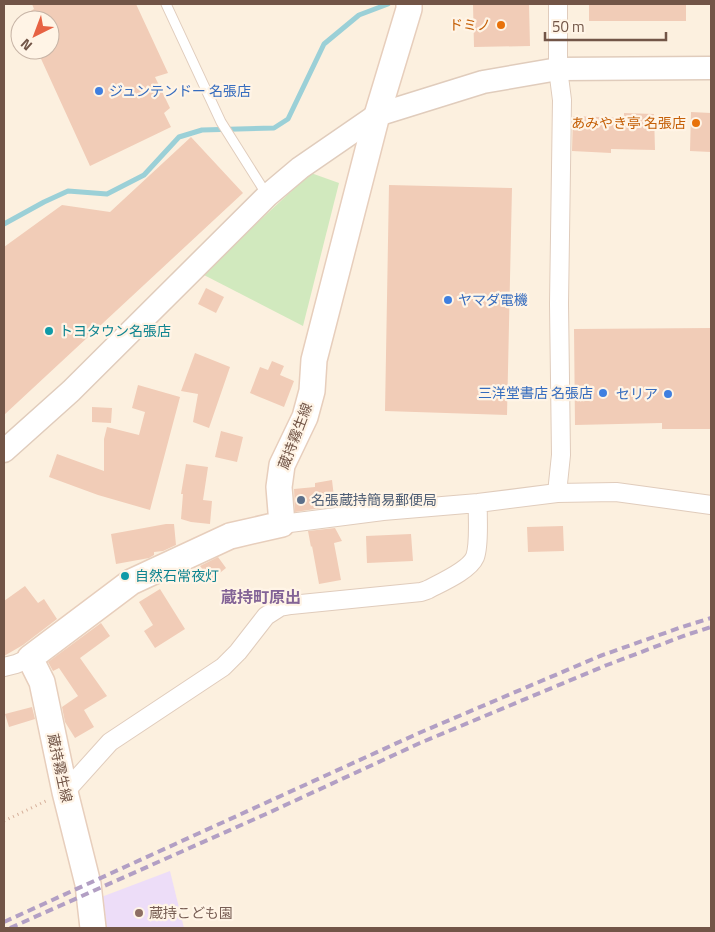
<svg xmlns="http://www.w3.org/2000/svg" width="715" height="932" font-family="'Titillium Web','Noto Sans JP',sans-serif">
	<rect width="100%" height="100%" fill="#fcf0df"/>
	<path fill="#edddf8" d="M170,871L184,928H100L96,899Z"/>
	<path fill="#d1e9be" d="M311,173L339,183L303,326L202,274Z"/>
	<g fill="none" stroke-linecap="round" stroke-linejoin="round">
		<path stroke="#9bd0d7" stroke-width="5" d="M4,224L44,202L68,191L107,194L144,175L179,137L202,130L274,128L288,119L324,44L359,15L388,4"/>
	</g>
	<path fill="#f1ccb7" d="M32,4H136L168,73L155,77L170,108L164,113L171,127L90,166L37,50H50V20H16L34,9Z
		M473,4H529L530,46L474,47Z
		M589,4H686V21H589Z
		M691,112L711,113V152L690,151Z
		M624,113L654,114L655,150L611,149V153L572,151L573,116L624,118Z
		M191,137L243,193L4,415V247L62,205L110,212Z
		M389,185L512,188L507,415L385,411Z
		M206,288L224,297L216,313L198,304Z
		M711,328V429H662V423L575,425L574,329Z
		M195,353L230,367L209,428L193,422L198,394L181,391Z
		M272,361L284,366L280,375L294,381L284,407L250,393L260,367L268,370Z
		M138,385L180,397L150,510L98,495L49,477L57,454L104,471V439L107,427L139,435L145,412L132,408Z
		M92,407L112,408L111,423L92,422Z
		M221,431L243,437L237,462L215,457Z
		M186,464L208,467L203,500L212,501L210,524L191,522L181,519L183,494H181Z
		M332,480L335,506L295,512L294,489L315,487V483Z
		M166,524H174L176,545L163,551L154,552V555L149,558L116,564L111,534Z
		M563,526L564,551L528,552L527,527Z
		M335,528L342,541L334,543L341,580L319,584L312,546L311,547L308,531Z
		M411,534L413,561L367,563L366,536Z
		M218,557L226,568L211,580L200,566Z
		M25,586L38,603L44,599L57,619L23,645L4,656V601Z
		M160,589L185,629L155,648L144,631L153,625L139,602Z
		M101,623L110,636L80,658L107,696L84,710L94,727L75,738L65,722L62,707L78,696L59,668L53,671L48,662Z
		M32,707L35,719L9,727L5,714Z"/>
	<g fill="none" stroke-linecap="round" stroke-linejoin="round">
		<g stroke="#e0ccbc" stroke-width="11">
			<path id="service" d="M166,4L221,122L267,195"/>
		</g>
		<g stroke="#e0ccbc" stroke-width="20">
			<path id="minor" d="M557,493L561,455L559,304L562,100L558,69V4
				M282,524L383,511L478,503L557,493L616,492L711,505
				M4,667L16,664L30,658
				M65,792L110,742L223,667L238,652L266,616L280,607L291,605L421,592L427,590C440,583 469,571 475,557C480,543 477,518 478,503"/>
		</g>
		<g stroke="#e0ccbc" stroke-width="25">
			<path id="tertiary" d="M4,451L71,391L268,195L300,168L377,115L483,82L558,69L711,68"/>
		</g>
		<g stroke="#e7cebc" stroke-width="28">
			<path id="secondary" d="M93,928L88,884L65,792L42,682L30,658L131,582L230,536L282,524L279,487L282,465L305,417L312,391L314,360L377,115L409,9V4"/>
		</g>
		<path stroke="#d6b09b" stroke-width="3" stroke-dasharray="1 4" stroke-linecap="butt" d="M4,821L48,800"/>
		<use href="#service" stroke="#fff" stroke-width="9"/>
		<use href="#minor" stroke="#fff" stroke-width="18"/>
		<use href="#tertiary" stroke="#fff" stroke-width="22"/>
		<use href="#secondary" stroke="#fff" stroke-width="25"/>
		<path stroke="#b29fc4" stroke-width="4" stroke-dasharray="8 5" stroke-linecap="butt" d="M4,922L419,733L600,656L682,627L711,618
			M10,928L266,814L420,743L607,665L686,635L711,627"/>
	</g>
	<g fill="#e8710a" stroke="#fff4e6" stroke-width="2">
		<circle cx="501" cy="25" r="5"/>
		<circle cx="696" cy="123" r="5"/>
	</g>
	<g fill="#3f7fe0" stroke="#fff4e6" stroke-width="2">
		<circle cx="99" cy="91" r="5"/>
		<circle cx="448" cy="300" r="5"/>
		<circle cx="603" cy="393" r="5"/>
		<circle cx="668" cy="394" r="5"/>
	</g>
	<g fill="#0f9aa8" stroke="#fff4e6" stroke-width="2">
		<circle cx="49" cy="331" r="5"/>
		<circle cx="125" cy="576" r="5"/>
	</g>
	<circle fill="#5c6f8a" stroke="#fff4e6" stroke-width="2" cx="301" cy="500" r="5"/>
	<circle fill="#8d6e63" stroke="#fff4e6" stroke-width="2" cx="139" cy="913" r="5"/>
	<g text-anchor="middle" stroke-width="4.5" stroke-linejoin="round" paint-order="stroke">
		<g font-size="14" fill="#c56008" stroke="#fff4e6" text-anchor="end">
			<text x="491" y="30">ドミノ</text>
			<text x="686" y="128">あみやき亭 名張店</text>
		</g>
		<g font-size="14" fill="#366cbe" stroke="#fff4e6" text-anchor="start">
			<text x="109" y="96">ジュンテンドー 名張店</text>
			<text x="458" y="305">ヤマダ電機</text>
			<text x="593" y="398" text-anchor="end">三洋堂書店 名張店</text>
			<text x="658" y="399" text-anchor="end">セリア</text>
		</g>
		<g font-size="14" fill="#0d838f" stroke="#fff4e6" text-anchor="start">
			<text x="59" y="336">トヨタウン名張店</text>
			<text x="135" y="581">自然石常夜灯</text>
		</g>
		<g font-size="14" fill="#725547" stroke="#fff4e6">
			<text transform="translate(295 436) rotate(-69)" y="5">蔵持霧生線</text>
			<text transform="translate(60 768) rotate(78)" y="5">蔵持霧生線</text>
		</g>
		<g font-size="14" fill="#4e5e75" stroke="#fff4e6" text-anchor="start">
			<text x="311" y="505">名張蔵持簡易郵便局</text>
		</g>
		<g font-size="14" fill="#785e54" stroke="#fff4e6" text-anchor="start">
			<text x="149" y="918">蔵持こども園</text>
		</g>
		<g font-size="16" font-weight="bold" fill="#836396" stroke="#fff4e6">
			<text x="261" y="603">蔵持町原出</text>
		</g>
	</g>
	<rect width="715" height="932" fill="none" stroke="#725547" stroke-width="10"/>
	<g transform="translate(35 35) rotate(222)"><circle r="24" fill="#fff4e6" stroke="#c7b4a6"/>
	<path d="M0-4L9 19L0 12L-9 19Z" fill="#e76243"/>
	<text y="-8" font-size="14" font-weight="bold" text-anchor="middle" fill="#725547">N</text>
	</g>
	<path d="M545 32v8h121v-8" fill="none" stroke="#725547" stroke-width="2.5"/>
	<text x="552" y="32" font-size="15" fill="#725547" stroke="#fff4e6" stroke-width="4" paint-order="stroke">50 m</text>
</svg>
